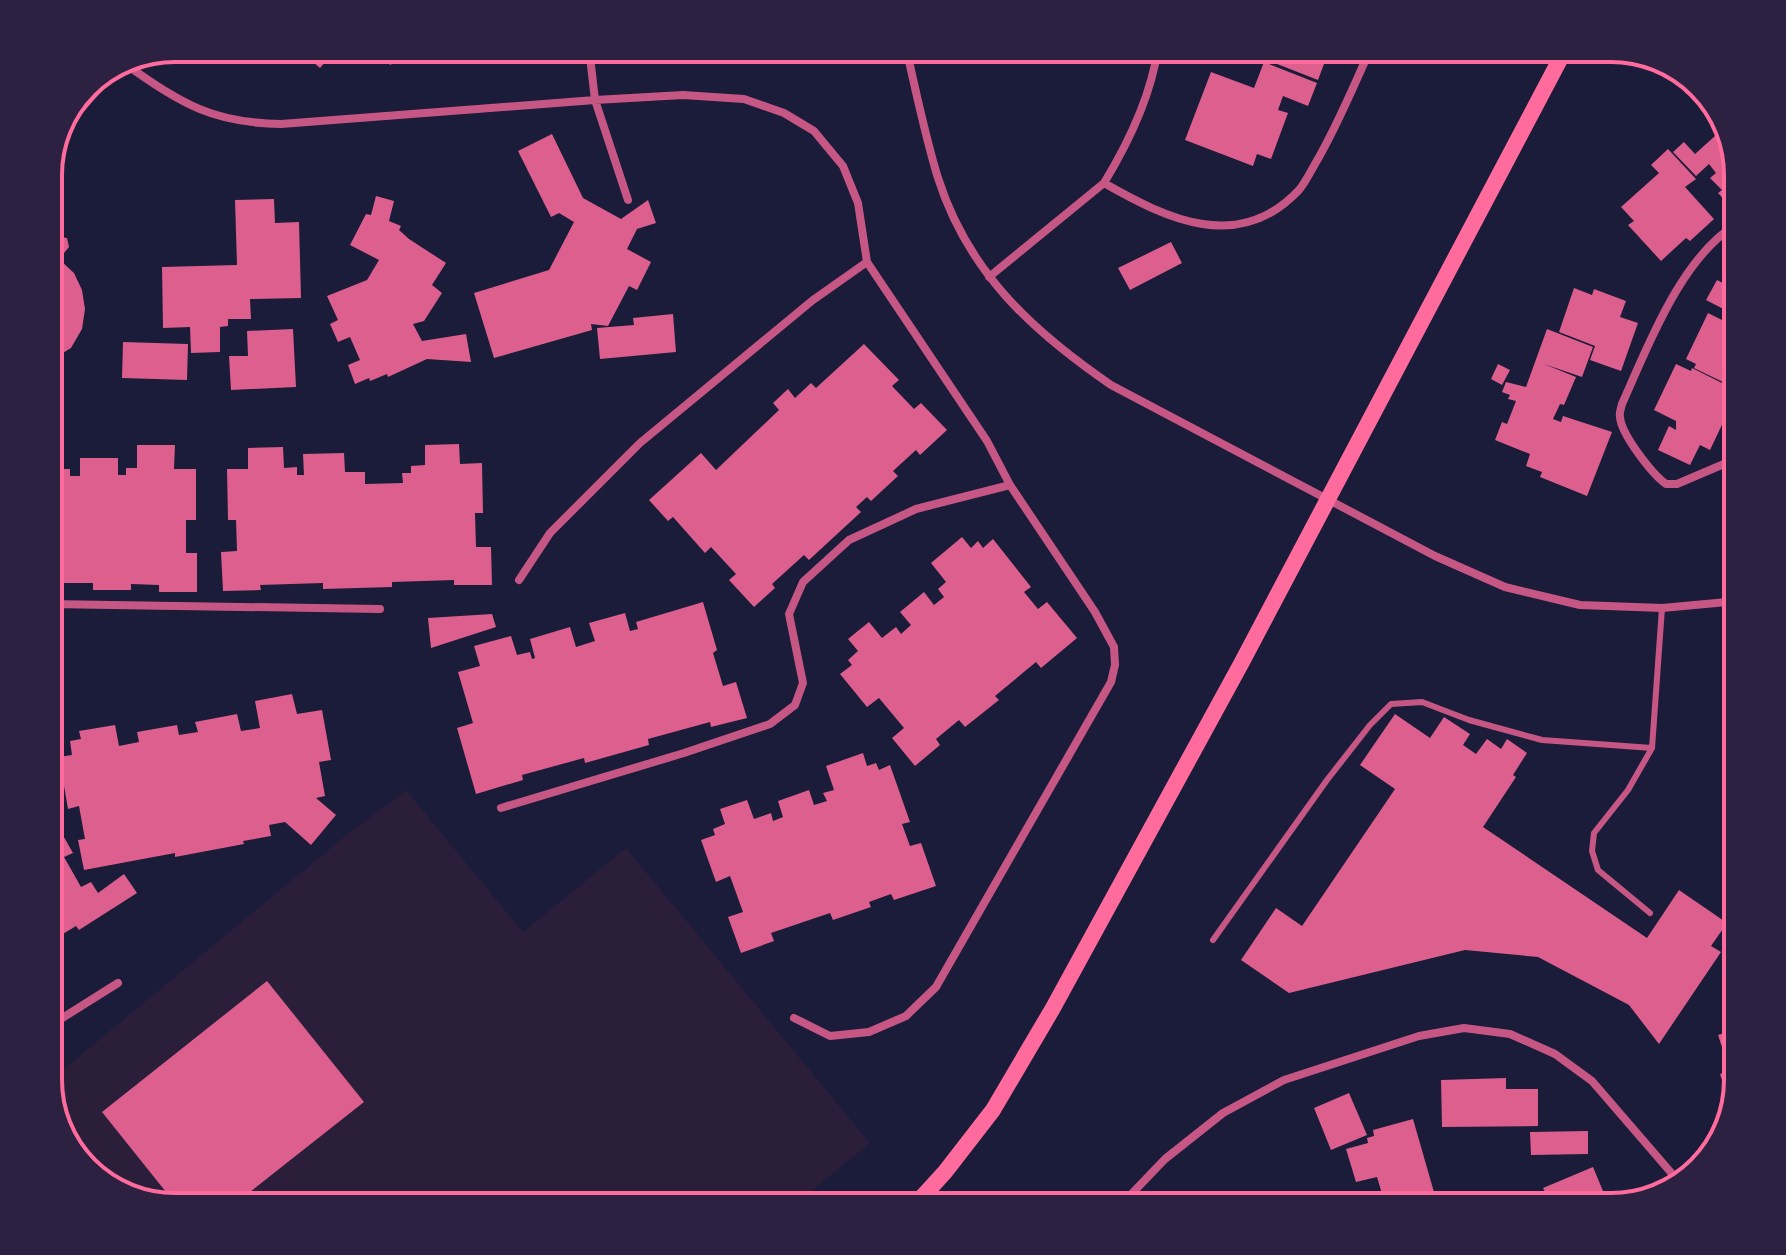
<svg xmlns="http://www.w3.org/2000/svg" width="1786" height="1255" font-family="Raleway,sans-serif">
	<rect width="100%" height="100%" fill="#1b1b3a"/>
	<path fill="#2a1e3b" d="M406,790L523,932L626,848L870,1143L792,1207H175L98,1181L65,1143L48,1082L349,833Z"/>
	<path fill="#dd5f8e" d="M297,48H337L320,68Z
		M380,48H421L390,65Z
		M1236,48H1330L1318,80Z
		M1264,62L1317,83L1308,106L1283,96L1278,110L1288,113L1271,159L1257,154L1253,166L1185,140L1211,72L1254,88Z
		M1726,126L1738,175V208L1735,211L1718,193L1722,190L1710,178L1716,173L1709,164L1696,176L1673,152L1684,142L1695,154Z
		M552,134L583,198L621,219L648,200L656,223L637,229L627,249L651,262L637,290L629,286L608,326L591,324L592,330L494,358L474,293L549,270L574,222L559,213L551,217L518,151Z
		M1668,149L1696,179L1685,187L1714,219L1690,241L1686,238L1661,261L1628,225L1634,221L1621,207L1659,173L1651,165Z
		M376,196L394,201L389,221L401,226L399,230L409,239L446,263L432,285L442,293L424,321L413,324L422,341L466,334L471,362L427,359L388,377L387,374L370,381L369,378L355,384L348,365L360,360L350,337L338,342L330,324L338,320L327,296L367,280L379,260L350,245L366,214L371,215Z
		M274,199L275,223L299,222L301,298L250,299L251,319H228V326L220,327V352L191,353L190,327L163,328L162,267L237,265L235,200Z
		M56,236L67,238L69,247L59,259L74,273L82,290L85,309L82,329L71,348L48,362V244Z
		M1171,242L1182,263L1130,290L1118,268Z
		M1738,268V314L1737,316L1706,300L1717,280L1723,283L1728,273Z
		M1574,288L1592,295L1594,289L1626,301L1620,317L1638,323L1621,371L1590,360L1595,346L1559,332Z
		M1708,313L1730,324L1738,321V369L1729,385L1694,368L1696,364L1686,359Z
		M673,314L676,352L600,359L597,328L634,325L633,318Z
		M293,329L296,387L231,390L229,356H248L247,331Z
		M1547,329L1593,347L1582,377L1544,364L1576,377L1564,405L1560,404L1553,419L1561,422L1563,416L1612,432L1587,496L1540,477L1542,472L1526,466L1530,454L1495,440L1502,422L1507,424L1516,401L1508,399L1510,395L1502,392L1506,382L1526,387Z
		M123,342L188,344L187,380L122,378Z
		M864,344L899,380L892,386L914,409L921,403L947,430L920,455L916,450L893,471L898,476L871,501L867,497L856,507L861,512L809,560L804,555L772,584L775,588L754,607L729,580L736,574L711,547L705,553L673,517L668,521L649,500L701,453L716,470L779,410L773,403L788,389L795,398L811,383L816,388Z
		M1498,364L1510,370L1502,385L1491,379Z
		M1676,364L1691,371L1692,368L1738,391L1710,450L1700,445L1690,465L1658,450L1669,426L1676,430V421L1654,410Z
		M459,444L460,464L482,463L483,513H475L476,547H491L492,585H454V580L392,582V587L323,589V583L260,585L261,590L223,591L221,552L237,551L236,520H228L227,469H248V448L283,447L284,468L297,467V475H304L303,454L344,453L345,472H365V484L403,483L402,473H411V466L425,465V445Z
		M137,445H175L174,469H196V520H186V553H197V592H159V585L131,584V590H93V583H48V447L58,446V469H70V476H80V458H118V475H126V468H137Z
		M962,537L971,548L978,541L983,548L993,539L1031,587L1024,592L1038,609L1047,602L1077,638L1041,668L1036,662L995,696L999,700L965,727L959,720L936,739L940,745L915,766L892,738L904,728L879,698L867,707L840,674L852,665L848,660L858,651L848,639L869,622L882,638L896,627L901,634L911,625L900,612L924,592L934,605L944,597L938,589L946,582L931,563Z
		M703,602L717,650L713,653L723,686L736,682L747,718L711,727L710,722L648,739L649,745L585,763L584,758L522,775L523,780L476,794L457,728L473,723L458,672L480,666L474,646L511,636L517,655L530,652L532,659L535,658L530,639L570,627L576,647L595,641L589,623L625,613L630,631L638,629L636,622Z
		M492,614L496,627L431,648L428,618Z
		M292,694L297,714L322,710L331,760L319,762L325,796L316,798L336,815L311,845L285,822L269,825L271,836L243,841L244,844L175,857V853L84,870L78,840L85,839L79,806L68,809L59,757L72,755L70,741L81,739L79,731L115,725L119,746L139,742L137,732L177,725L179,735L198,732L195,722L237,714L241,731L260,728L255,701Z
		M1395,714L1430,738L1444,717L1470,734L1463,745L1476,754L1487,739L1501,749L1507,739L1527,753L1513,775L1516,777L1483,827L1647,938L1679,890L1727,923L1711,946L1721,952L1659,1044L1629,1005L1538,957L1465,950L1289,993L1241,960L1276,908L1302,926L1395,789L1360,765Z
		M863,753L867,766L876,763L879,770L890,765L910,822L902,824L910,846L921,843L936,886L894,900L891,894L869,902L871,907L833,920L830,913L771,933L774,941L741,953L728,917L743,912L730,876L716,882L701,840L715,835L713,829L725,824L720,809L747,800L754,819L771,813L773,821L783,817L778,801L809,790L814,805L827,801L823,793L834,790L826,766Z
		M48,809L73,853L64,857L81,887L91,882L98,893L124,874L137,893L79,930L76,926L48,943Z
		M267,981L364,1102L231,1207H178L102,1112Z
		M1738,1029V1080L1730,1104L1720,1074L1730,1071L1718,1035Z
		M1506,1078V1089H1538V1126L1442,1127L1441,1080Z
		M1349,1093L1367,1135L1331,1150L1314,1108Z
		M1413,1119L1438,1206L1386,1207L1377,1177L1356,1182L1346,1149L1368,1143L1367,1138L1374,1136L1373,1130Z
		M1588,1131V1154L1531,1155L1530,1132Z
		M1593,1167L1608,1203L1599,1207H1511L1545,1192L1543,1188Z"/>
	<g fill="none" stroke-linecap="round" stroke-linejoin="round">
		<path stroke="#c65784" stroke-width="6" d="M1650,913L1598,870L1592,851L1594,833L1628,790L1652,748L1662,608
			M1213,940L1327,780L1370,725L1391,704L1422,702L1469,720L1542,740L1652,748"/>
		<path stroke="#c65784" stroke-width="8" d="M589,48L595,100L628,200
			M906,48C916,91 925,136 938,178C968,272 1032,331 1111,385L1435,556L1505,587L1580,605L1662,608L1738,601
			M128,66C182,104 213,123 281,124L595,100L683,95L744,99L784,113L814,131L843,166L858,203L867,262L987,441L1010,485L1095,612L1114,647L1115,665L1111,682L936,987L906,1016L869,1032L830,1036L794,1018
			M71,120L114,71
			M1104,183C1129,142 1151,96 1158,48
			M1738,223C1681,257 1648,346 1622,404C1621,408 1619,413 1620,417C1621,434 1652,474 1666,484H1677L1738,458
			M989,277L1104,183C1167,219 1239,254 1299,190C1305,183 1310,173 1315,164C1337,127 1353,87 1371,48
			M519,580L550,533L640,443L813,300L867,262
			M48,604L380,609
			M501,808L684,753L770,724L795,705L803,683L789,614L803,582L849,540L916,509L1010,485
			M48,1027L118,983
			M1119,1207L1165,1159L1223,1113L1284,1080L1419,1036L1464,1028L1510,1034L1555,1054L1592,1081L1680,1183"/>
		<path stroke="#ff6b9d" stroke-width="16" d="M913,1207L945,1172L993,1110L1053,1008L1242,662L1566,48"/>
	</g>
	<path d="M0 0H1786V1255H0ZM175 62H1611A113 113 0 0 1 1724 175V1080A113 113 0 0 1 1611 1193H175A113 113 0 0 1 62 1080V175A113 113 0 0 1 175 62Z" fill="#2d2142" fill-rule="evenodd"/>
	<path fill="none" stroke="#ff6b9d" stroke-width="4" d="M175 62H1611A113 113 0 0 1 1724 175V1080A113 113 0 0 1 1611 1193H175A113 113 0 0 1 62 1080V175A113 113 0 0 1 175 62Z"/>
</svg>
